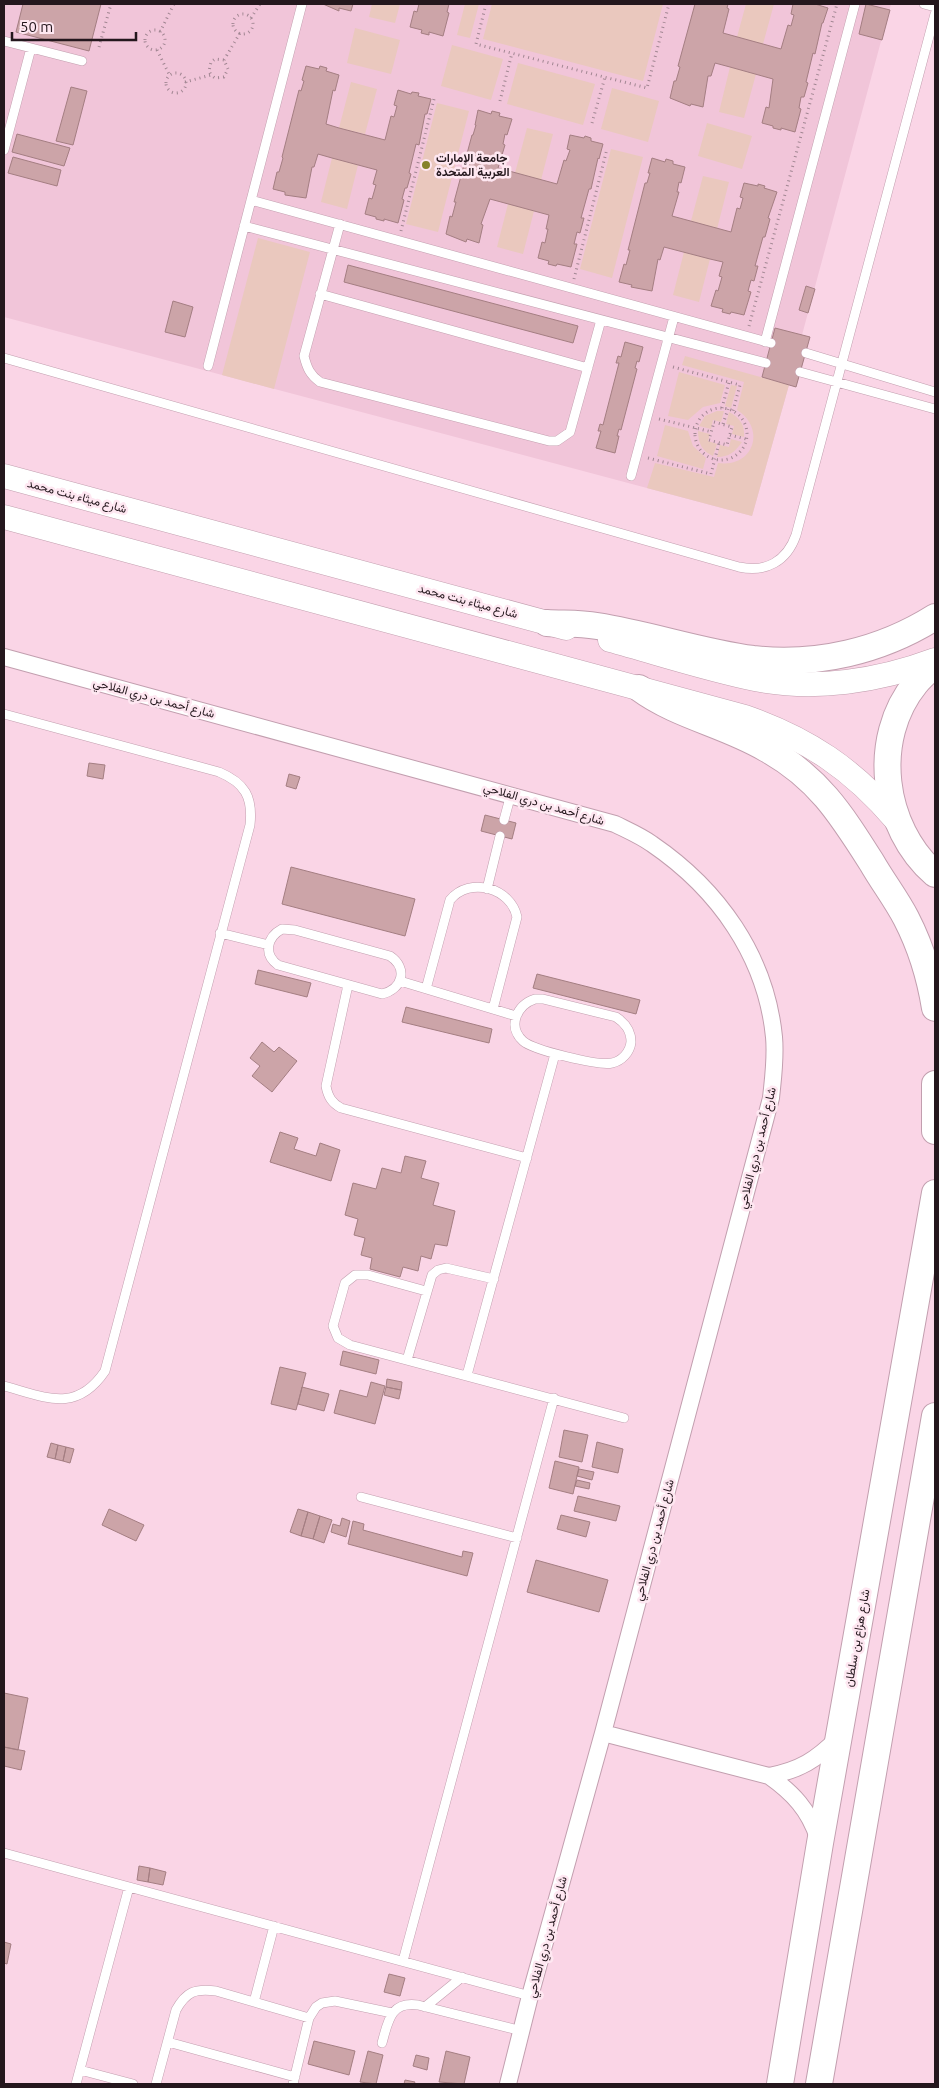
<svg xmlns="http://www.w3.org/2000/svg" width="939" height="2088" font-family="Ubuntu,Vazirmatn,sans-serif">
	<rect width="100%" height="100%" fill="#fad5e6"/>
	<path fill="#f1c5d9" d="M4,4H891L802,335L810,337L806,353L796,387L789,385L752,516L4,317Z"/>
	<path fill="#eac8be" d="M372,4H400L395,23L369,17Z
		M465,4H479L470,38L457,35Z
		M492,4H663L643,81L483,39Z
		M746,4H774L763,44L737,37Z
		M355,28L400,40L391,74L347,63Z
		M452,45L503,59L491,100L441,86Z
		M518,63L595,84L583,125L507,104Z
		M730,67L756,74L744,118L719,112Z
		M351,82L377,89L365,134L339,128Z
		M612,88L659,101L648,142L601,129Z
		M437,103L469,111L438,232L406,224Z
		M707,123L752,136L742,169L698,156Z
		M527,128L553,134L541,180L515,173Z
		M611,149L643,157L612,278L580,269Z
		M332,158L358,165L347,209L321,202Z
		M703,176L729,182L717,229L691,221Z
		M508,204L534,211L523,254L497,247Z
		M258,238L310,252L274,389L222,375Z
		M684,252L710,259L699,302L673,295Z
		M685,356L789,385L752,516L647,488L655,463L714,477L718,463C753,468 767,429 737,410L744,382L682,365Z
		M679,372L725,385L720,403L703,407L688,420L668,416Z
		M731,385L737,386L731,408L725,406Z
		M717,411H724L721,422L713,420L711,429L699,426L705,416Z
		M729,412C740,418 745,425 744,437L732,434L734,426L726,424Z
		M665,425L688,431L693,446L706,458L703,469L657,456Z
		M698,431L710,434L708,441L717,444L713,456C702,451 698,443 698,431Z
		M731,439L742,442C735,452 729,457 717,457L720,445L729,447Z"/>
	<path fill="#cca4a8" stroke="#a47e82" d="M23,4H101L89,51L16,32Z
		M323,4H353L351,11L339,8V11Z
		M419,4H449L447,12L449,13L443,36L429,32V35L421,33L422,30L410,27L414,11L417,12Z
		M695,4H728L727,8L729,9L723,33L781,49L788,25L791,26L794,15L791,14L793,4H815L828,8L823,23H822L815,54L813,53L806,82L808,83L804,97H801L799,108L801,109L795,132L781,128V130L773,128V126L762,123L766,107L769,108L773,79L730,67L715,63L711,76H708L703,107L691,104L690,106L670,98L674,81H676L680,67L678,66Z
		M866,4L890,10L882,40L859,34Z
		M306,66L319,69L320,66L327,68L326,71L339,75L335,91L333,90L326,124L339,128L385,140L391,116L394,117L397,106L394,105L398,90L411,94L412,92L419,93L418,96L431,99L427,114H425L419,145L416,144L409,173L411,174L407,188H405L402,199L404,200L398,223L384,219V221L376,219V217L365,214L369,198L372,199L376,185L373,184L377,170L332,158L318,154L314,167H312L306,198L285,195V192L273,189L277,172H279L283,158L282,157L299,90L301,91L304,81L302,80Z
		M71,87L87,91L73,145L56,141Z
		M478,110L491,114L492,111L500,113L499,116L512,119L507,135L505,134L503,144L505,145L498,168L557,184L564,160L566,161L570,150L567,149L570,135L584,138L585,136L591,138V141L603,144L599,159L598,158L591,189H589L581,218H584L580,233L577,232L574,244H577L571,267L557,264L556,266L548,264L549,261L538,258L542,242L545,243L548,229H546L549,215L490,199L481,224L483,225L479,243L467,239L466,242L446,234L450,216L452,217L456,202H454L472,135H473L476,125H475Z
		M17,134L70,148L64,166L12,152Z
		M13,157L61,170L57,186L8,173Z
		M652,158L665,162L666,159L673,161V164L685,167L681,183L679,182L677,192H679L672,216L731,232L737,208L740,209L743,198L740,197L744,183L758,186V184L765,186L764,188L777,192L768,218L770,219L765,237H763L755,266H758L754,281L751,280L748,291L751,292L744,315L731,312L730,314L722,312L723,309L711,306L716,290L718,291L722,277L719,276L723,262L710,259L664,247L660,260L658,259L652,291L631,287L632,285L619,282L624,264L626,265L630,250H628L645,183H647L650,173H648Z
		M348,265L578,326L573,343L344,282Z
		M806,286L815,289L808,313L799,310Z
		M173,301L193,307L185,337L165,332Z
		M775,328L810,337L796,387L762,377Z
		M625,342L643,347L639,362L637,361L635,368L637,369L621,430L619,429L617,436H619L615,453L596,448L601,431H598L600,424L603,425L619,363H616L618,356L621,357Z
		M89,763L105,765L103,779L87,776Z
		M289,774L300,777L296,789L286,786Z
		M485,815L516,823L512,839L481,831Z
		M291,867L415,899L405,936L282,904Z
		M258,970L311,983L307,997L255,984Z
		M537,974L640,1000L636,1014L533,988Z
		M406,1007L492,1029L489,1043L402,1022Z
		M262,1042L274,1052L279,1047L297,1061L272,1092L252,1076L260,1066L250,1058Z
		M280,1132L298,1138L294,1149L316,1156L320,1143L340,1150L331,1181L270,1162Z
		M405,1156L426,1161L421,1178L439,1183L433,1205L455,1211L447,1246L435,1244L431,1259L421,1256L418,1271L403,1267L400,1277L370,1269L372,1258L361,1255L365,1238L354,1235L358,1219L345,1215L353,1183L376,1189L382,1168L401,1173Z
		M343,1351L379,1360L376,1374L340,1365Z
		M280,1367L306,1373L296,1410L271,1404Z
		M387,1379L402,1382L401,1390L386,1387Z
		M371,1382L385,1386L375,1424L334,1413L340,1390L367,1397Z
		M302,1387L329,1394L324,1411L298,1404Z
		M386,1387L401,1390L399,1399L384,1395Z
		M564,1430L588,1435L582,1462L559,1457Z
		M597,1442L623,1449L618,1473L592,1467Z
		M51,1443L58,1445L55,1459L47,1457Z
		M58,1445L66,1447L63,1461L55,1459Z
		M66,1447L74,1449L70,1463L63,1461Z
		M555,1461L579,1467L573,1494L549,1488Z
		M579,1469L594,1472L592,1480L577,1476Z
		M577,1480L590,1483L589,1489L575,1486Z
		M578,1496L620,1506L616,1521L574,1511Z
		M109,1509L144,1525L136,1541L102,1525Z
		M298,1509L308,1512L301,1536L290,1532Z
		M308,1512L320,1516L313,1539L301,1536Z
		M561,1515L590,1522L586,1537L557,1529Z
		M320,1516L332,1520L324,1543L313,1539Z
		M342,1518L350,1521L346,1537L331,1532L333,1524L340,1526Z
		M353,1521L364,1524L363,1530L462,1557L463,1551L473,1553L467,1576L348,1544Z
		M536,1560L608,1580L599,1612L527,1592Z
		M4,1693L28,1698L18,1750L4,1747Z
		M4,1747L25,1751L21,1770L4,1766Z
		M139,1866L150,1868L148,1882L137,1880Z
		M150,1868L166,1872L163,1885L148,1882Z
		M4,1942L11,1944L7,1964L4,1963Z
		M389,1974L405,1978L400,1996L384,1992Z
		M314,2041L355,2051L349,2075L308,2064Z
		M368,2051L383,2055L376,2084L360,2082Z
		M446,2051L470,2057L464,2084L439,2082Z
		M416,2055L429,2058L427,2070L413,2066Z
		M405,2080L415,2082L414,2084H404Z"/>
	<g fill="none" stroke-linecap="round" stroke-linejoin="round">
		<g stroke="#c29faf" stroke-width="10">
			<path id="service" d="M924,4L935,7
				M4,41L82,61
				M4,150L31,48
				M251,200L771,343
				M340,224L304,356C307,368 310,375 320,382L549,441H557L570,432L601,320
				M244,226L766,363
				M320,294L588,368
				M765,342L855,4
				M806,353L935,392
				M4,358L739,567C766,573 787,561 796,535L935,14
				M208,366L302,4
				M800,372L935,409
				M631,476L674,317
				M4,714L219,772C245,783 253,797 250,825L105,1371C76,1414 45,1397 4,1386
				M504,820L511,794
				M487,889L500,836
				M282,929L295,930L390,956C408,968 403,989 382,994L278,965C263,954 267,937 282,929Z
				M220,933L269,945
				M400,981L516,1016
				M348,985L326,1086C328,1097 332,1103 341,1108L527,1158
				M426,989L450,900C470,876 511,888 517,917L493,1009
				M535,999H543L616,1017C625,1023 631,1030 631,1042C630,1052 622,1061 612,1063C598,1066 533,1050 523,1041C507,1026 517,1005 535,999Z
				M426,1291L368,1275H355L345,1283L333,1326L338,1338L350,1345L624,1418
				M407,1360L432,1275L438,1270L446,1268L494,1279
				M467,1375L555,1054
				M361,1497L517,1538
				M4,1853L530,1996
				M403,1961L554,1398
				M254,2002L274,1926
				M425,2007L462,1977
				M168,2042L295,2077
				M382,2043C388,2022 390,2001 418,2005L522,2031
				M80,2070L133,2084
				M76,2084L129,1887
				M156,2084L176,2010C186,1992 195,1988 216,1991L309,2018
				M293,2084L309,2018L316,2007L322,2003L335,2001L392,2013"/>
		</g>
		<g stroke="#c29faf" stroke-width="18">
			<path id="minor" d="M4,657L615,824C627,830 641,836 652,844C718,889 766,956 774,1037C776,1058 773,1078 771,1098L603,1733L530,1996L508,2084
				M603,1733L769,1776C793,1793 809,1810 818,1838
				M769,1776C800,1770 816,1760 838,1738"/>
		</g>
		<g stroke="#c29faf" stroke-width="25">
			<path id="secondary" d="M4,476L566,628
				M4,517L745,717C808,739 853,769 897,821
				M610,640C658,653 706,669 755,679C815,691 879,681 935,660"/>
		</g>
		<g stroke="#c29faf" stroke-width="28">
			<path id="primary" d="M547,623C564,624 580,623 597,626C649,634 700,652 753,659C817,666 881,651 935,617
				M935,664C929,670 922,676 916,683C870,739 882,828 935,874
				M639,688C677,716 724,724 765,748C818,777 841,814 872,863C883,882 896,899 906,918C921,947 930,977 935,1008
				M935,1084V1131
				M780,2084L820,1843L935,1193
				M819,2084L935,1416"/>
		</g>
		<path stroke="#a18692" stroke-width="3" stroke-dasharray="1 4" stroke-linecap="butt" d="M486,4L476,44L647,88L669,4
			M233 24a10 10 0 1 1 20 0a10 10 0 1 1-20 0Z
			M251,18L260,4
			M145 40a10 10 0 1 1 20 0a10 10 0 1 1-20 0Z
			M160,32L174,4
			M99,47L111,4
			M157,50L170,76
			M224,60L240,33
			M166 83a10 10 0 1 1 20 0a10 10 0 1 1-20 0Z
			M185,82L211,75L215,78L224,77L228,69L224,60L215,59L211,62L209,71L211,75
			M500,101L512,53
			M592,123L605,77
			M401,231L434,99
			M574,279L607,149
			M749,326L837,4
			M673,367L740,385L733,411
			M722,408L729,382
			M695 434a26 26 0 1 1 52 0a26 26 0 1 1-52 0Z
			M659,419L712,432
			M714,422L732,427L727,445L709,440Z
			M723,424L728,409
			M730,435L746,439
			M648,458L711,474L719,443"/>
		<use href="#service" stroke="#fff" stroke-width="9"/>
		<use href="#minor" stroke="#fff" stroke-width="16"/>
		<use href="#secondary" stroke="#fff" stroke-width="24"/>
		<use href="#primary" stroke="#fff" stroke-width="26"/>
	</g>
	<circle fill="#86822b" stroke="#fee7f1" stroke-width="2" cx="426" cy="165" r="5"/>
	<g text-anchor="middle" stroke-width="5" stroke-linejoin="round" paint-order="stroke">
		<g font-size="12" font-weight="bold" fill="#24171d" stroke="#fee7f1" text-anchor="start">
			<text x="436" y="162">جامعة الإمارات<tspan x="436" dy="14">العربية المتحدة</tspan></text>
		</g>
		<g font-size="12" fill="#24171d" stroke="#fee7f1">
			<text transform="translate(77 496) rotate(15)" y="4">شارع ميثاء بنت محمد</text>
			<text transform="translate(468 601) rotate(15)" y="4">شارع ميثاء بنت محمد</text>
			<text transform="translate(154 698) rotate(15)" y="4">شارع أحمد بن دري الفلاحي</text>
			<text transform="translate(544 804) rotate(16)" y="4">شارع أحمد بن دري الفلاحي</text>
			<text transform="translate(757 1148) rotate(-76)" y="4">شارع أحمد بن دري الفلاحي</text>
			<text transform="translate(654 1540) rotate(-75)" y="4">شارع أحمد بن دري الفلاحي</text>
			<text transform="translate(857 1638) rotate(-80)" y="4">شارع هزاع بن سلطان</text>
			<text transform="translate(547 1937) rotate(-75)" y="4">شارع أحمد بن دري الفلاحي</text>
		</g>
	</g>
	<rect width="939" height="2088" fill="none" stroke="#24171d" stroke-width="10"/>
	<path d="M12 32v8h124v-8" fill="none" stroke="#24171d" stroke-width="2.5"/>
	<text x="20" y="32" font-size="15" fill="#24171d" stroke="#fee7f1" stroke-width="4" paint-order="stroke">50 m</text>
</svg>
